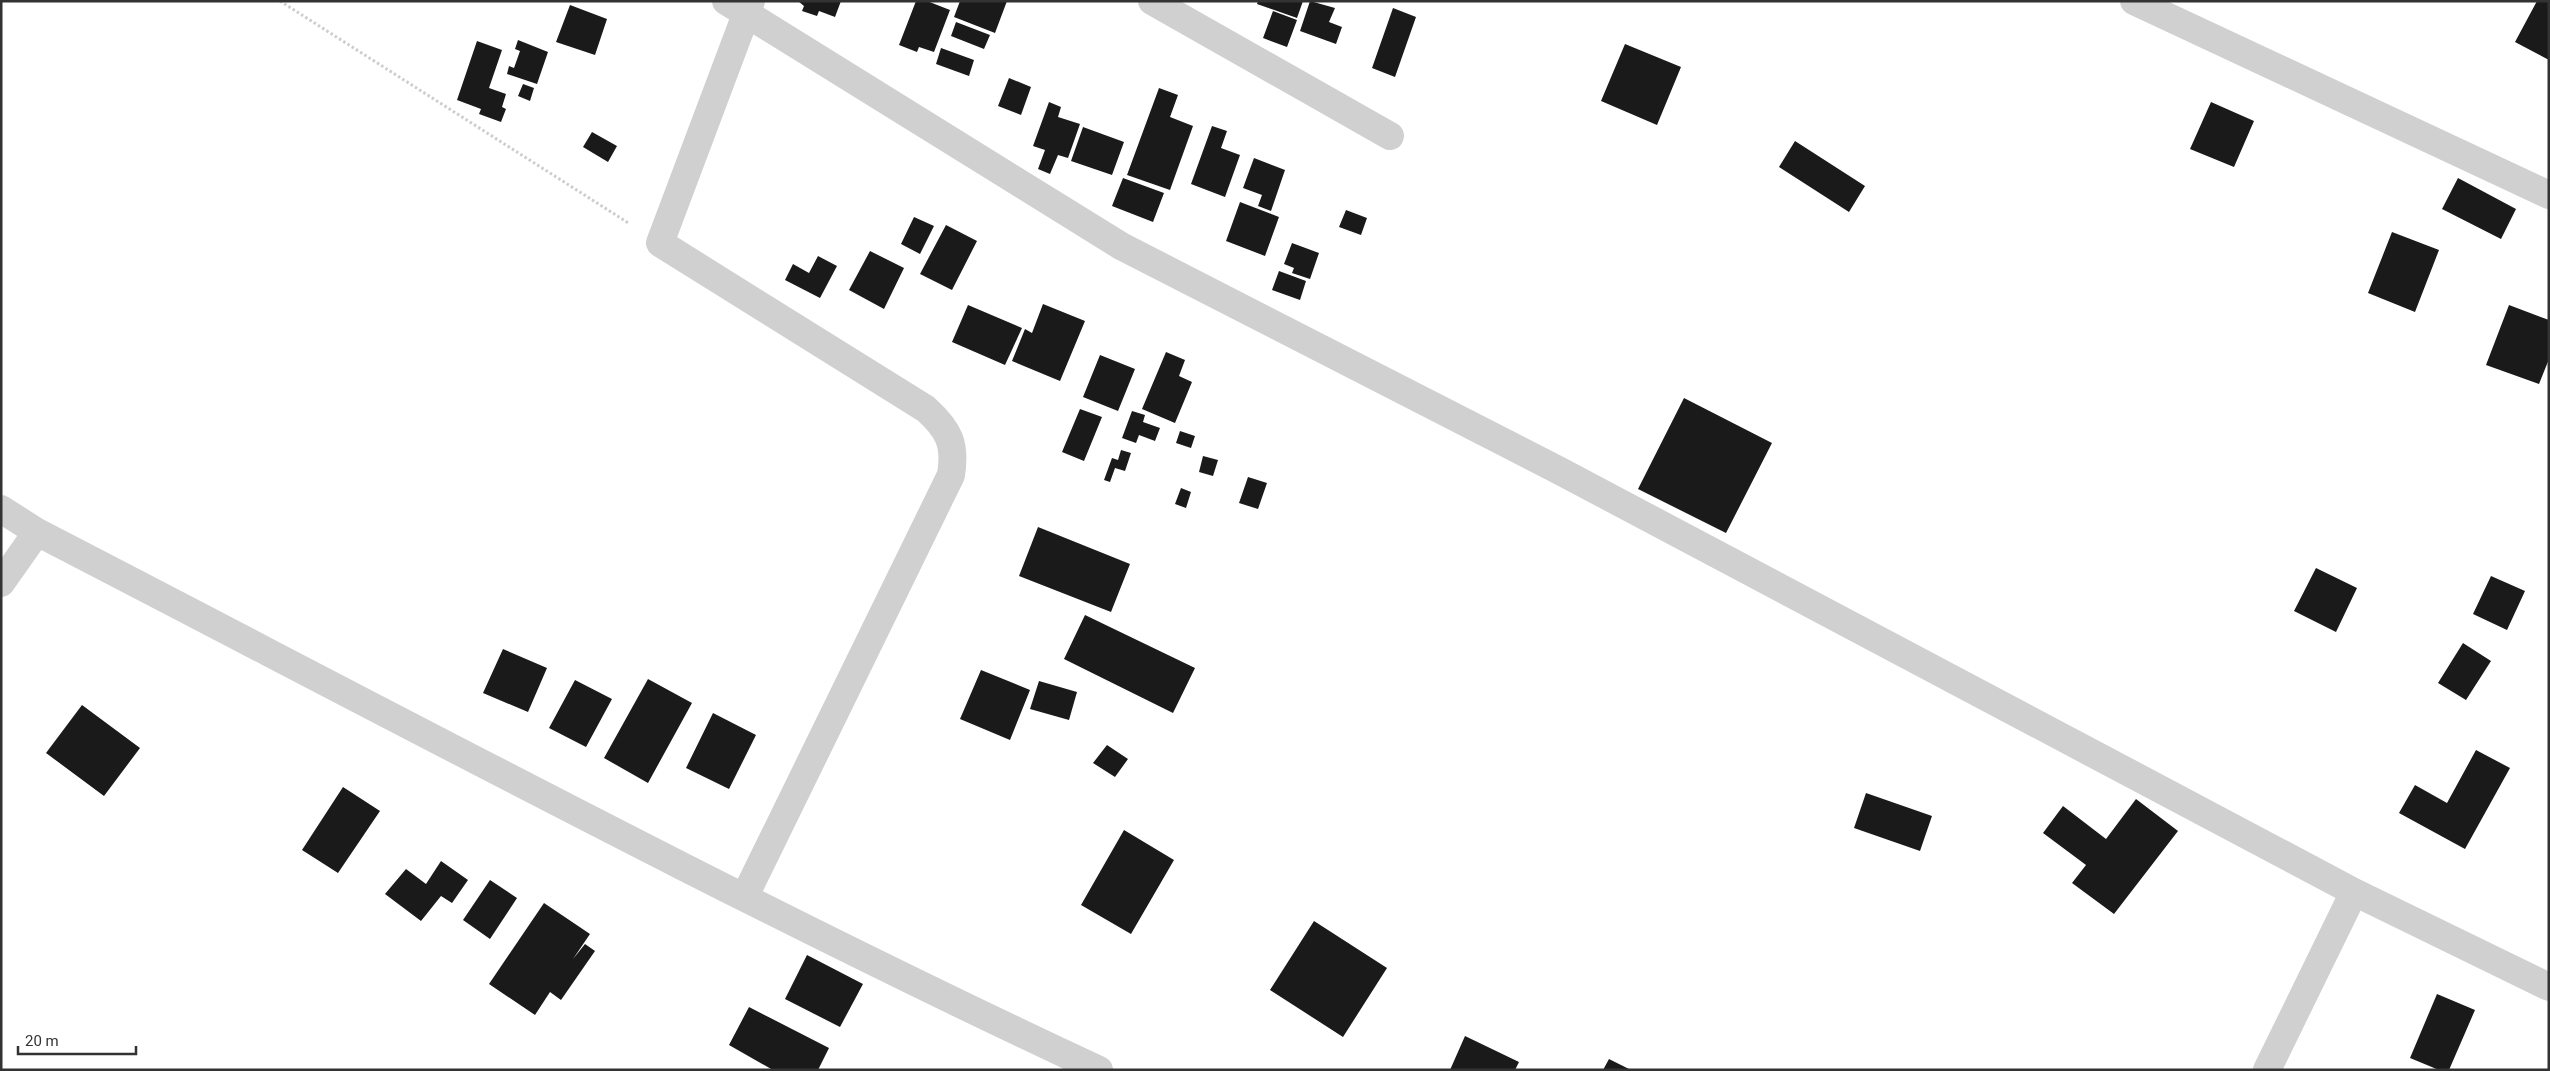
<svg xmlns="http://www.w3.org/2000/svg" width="2550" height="1071" font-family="Roboto,sans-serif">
	<rect width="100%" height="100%" fill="#fff"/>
	<path fill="#1a1a1a" d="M798,1H841L835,17L819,11L817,16L802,11L804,6Z
		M916,1H927L950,10L934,52L919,47L917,52L899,45Z
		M960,1H1007L995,33L954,17Z
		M1258,1H1303L1297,18L1257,4Z
		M1310,1L1335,8L1329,22L1342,27L1336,44L1300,31Z
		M2537,1H2549V60L2515,42Z
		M570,5L607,19L595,55L556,42Z
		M1393,8L1416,17L1395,77L1372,68Z
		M1273,11L1297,20L1287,47L1263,38Z
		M956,22L990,35L984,49L951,36Z
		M518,40L548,52L537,84L507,74L509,66L514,68L520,51L515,49Z
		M477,41L502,50L489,88L506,94L502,107L506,109L501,122L479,114L481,109L457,100Z
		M1625,44L1681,67L1657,125L1601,101Z
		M941,48L974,60L969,76L936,64Z
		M1009,78L1031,87L1021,115L998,106Z
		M523,84L534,88L530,101L518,96Z
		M1159,88L1178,95L1170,117L1193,126L1170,190L1127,175Z
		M1049,102L1061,107L1058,117L1080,124L1068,158L1058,155L1050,174L1038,169L1045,150L1033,146Z
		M2211,102L2254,121L2234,167L2190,149Z
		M1212,126L1227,131L1221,148L1240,155L1225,197L1191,184Z
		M1083,127L1124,142L1112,175L1071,161Z
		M592,132L617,146L608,162L583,147Z
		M1795,141L1865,186L1849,212L1779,167Z
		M1254,158L1285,170L1271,211L1258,206L1262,195L1243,188Z
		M1123,178L1164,193L1153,222L1112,206Z
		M2458,178L2516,209L2501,239L2442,209Z
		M1240,202L1279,217L1265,256L1226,241Z
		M1346,210L1367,218L1361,235L1339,227Z
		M914,217L934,226L920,254L901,244Z
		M946,225L977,241L952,290L920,274Z
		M2392,232L2439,250L2415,312L2368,293Z
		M1292,243L1319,253L1310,279L1292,273L1294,268L1284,264Z
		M870,251L904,268L884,309L849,290Z
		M818,256L837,266L820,298L785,280L793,264L809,273Z
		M1279,271L1306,281L1300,300L1272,290Z
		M1043,304L1085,321L1060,381L1012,361L1025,329L1032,333Z
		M968,305L1022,328L1005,365L952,342Z
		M2509,305L2549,320V359L2539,384L2486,365Z
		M1166,352L1185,360L1179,376L1192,382L1175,423L1142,409Z
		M1100,355L1135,369L1118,411L1083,397Z
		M1684,398L1772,443L1726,533L1638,489Z
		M1080,409L1102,417L1084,461L1062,452Z
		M1132,411L1145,415L1143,422L1160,428L1155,441L1139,435L1136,443L1122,438Z
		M1180,431L1195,436L1191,448L1176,443Z
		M1121,450L1131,453L1125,471L1115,468L1110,482L1104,480L1112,458L1118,460Z
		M1203,456L1218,460L1213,476L1199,472Z
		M1248,477L1267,483L1258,509L1239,503Z
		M1181,488L1191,492L1186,508L1175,504Z
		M1038,527L1130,564L1111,612L1019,576Z
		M2316,568L2357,588L2336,632L2294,611Z
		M2491,576L2525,591L2507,630L2473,614Z
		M1085,615L1195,668L1173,713L1064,659Z
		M2463,643L2491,661L2466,700L2438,683Z
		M503,649L547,668L528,712L483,693Z
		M981,670L1030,690L1010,740L960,719Z
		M648,679L692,703L648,783L604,758Z
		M575,680L612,699L586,747L549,728Z
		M1039,681L1077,692L1069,720L1030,709Z
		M82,705L140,748L104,796L46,753Z
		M713,713L756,735L729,789L686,768Z
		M1107,745L1128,759L1115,777L1093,763Z
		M2476,750L2510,768L2465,849L2399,813L2415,785L2447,803Z
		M343,787L380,811L338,873L302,850Z
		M1866,793L1932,816L1920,851L1854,828Z
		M2136,799L2178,831L2114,914L2072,883L2086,865L2043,833L2063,806L2106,839Z
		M1124,830L1174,860L1131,934L1081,905Z
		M441,861L468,880L452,903L441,896L421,921L385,894L406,869L426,884Z
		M490,880L517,898L490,939L463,920Z
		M544,903L590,934L573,959L585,944L595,951L561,1000L550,992L535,1015L489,984Z
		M1314,921L1387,968L1343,1037L1270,990Z
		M807,955L863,984L840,1027L785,999Z
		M2437,994L2475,1010L2449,1070H2439L2410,1058Z
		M749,1007L829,1048L818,1070H773L729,1045Z
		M1465,1036L1519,1062L1515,1070H1450Z
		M1609,1059L1631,1070H1603Z"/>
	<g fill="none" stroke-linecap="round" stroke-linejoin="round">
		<path stroke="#cdcdcd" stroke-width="3" stroke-dasharray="2.5 2.5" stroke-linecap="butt" d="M280,1L630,224"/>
		<path stroke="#d0d0d0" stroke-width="28" d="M726,1L1121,246L1560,471L2354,892L2549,987
			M1152,1L1390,136
			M2134,1L2549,195
			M1,509L37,532C389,714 739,902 1099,1070
			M1,583L37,532
			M745,896L951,475C956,444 949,430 926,409L660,243L751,1
			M2267,1070L2354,892"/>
	</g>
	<rect width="2550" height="1071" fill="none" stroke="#333333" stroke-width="5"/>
	<path d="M18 1046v8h118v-8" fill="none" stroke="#333333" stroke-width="2.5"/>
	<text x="25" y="1046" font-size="15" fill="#333333" stroke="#ffffff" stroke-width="4" paint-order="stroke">20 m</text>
</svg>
